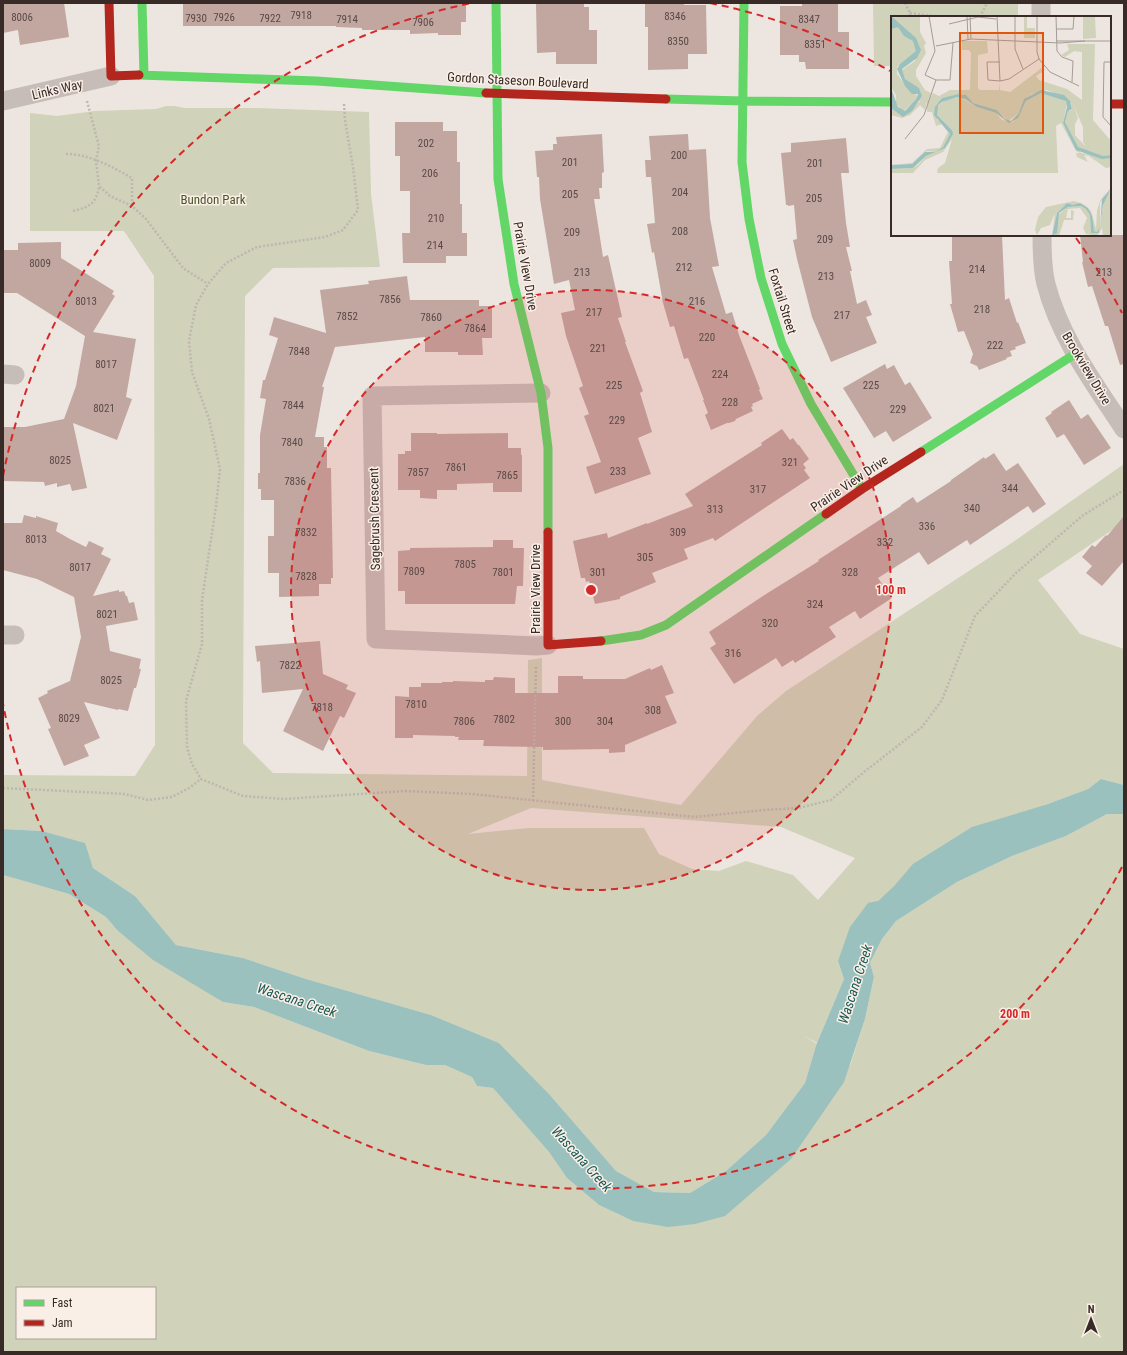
<svg xmlns="http://www.w3.org/2000/svg" width="1127" height="1355" font-family="'Roboto Condensed',sans-serif">
	<rect width="100%" height="100%" fill="#ede6e0"/>
	<path fill="#d0d2b9" fill-rule="evenodd" d="M873,3H1018V17H892V66H874Z
		M166,106H174L185,108H257L369,112L371,194L380,267L273,268L245,296L243,743L273,773L527,776L528,660L542,658V780L681,805L757,716L786,691L1013,542L1124,464V522L1038,580L1080,634L1124,649V785L1101,779L1088,789L1045,805L895,885L878,901L838,961L844,979L817,1043L803,1035L850,1066L865,1019L874,977L870,963L882,939L896,921L957,882L1012,856L1066,836L1107,814H1124V1352H3V875L69,894L106,917L117,930L223,1002L254,1007L369,1051L426,1065H445L472,1077L477,1086L493,1088L549,1152L567,1178L599,1205L633,1221L791,1159L814,1054L805,1083L766,1135L726,1171L690,1193L654,1192L616,1171L549,1094L499,1043L431,1015L306,979L243,958L176,945L135,896L93,868L84,843L42,831L3,829V775L135,776L155,745L154,276L124,231H30V113L57,116L95,111L156,109ZM531,808L781,827L855,858L818,900L793,875L746,861L719,871L692,869L659,854L644,828H529L468,834ZM17,1288H155V1338H17Z"/>
	<path fill="#9ac1bd" d="M1101,779L1124,785V814H1107L1066,836L1012,856L957,882L896,921L882,939L870,963L874,977L865,1019L844,1082L791,1159L725,1216L695,1224L668,1227L633,1221L599,1205L567,1178L549,1152L493,1088L477,1086L472,1077L445,1065H426L369,1051L254,1007L223,1002L153,960L117,930L106,917L69,894L3,875V829L42,831L85,843L93,868L135,896L176,945L243,958L306,979L431,1015L499,1043L549,1094L616,1171L654,1192L690,1193L726,1171L766,1135L805,1083L817,1043L844,979L838,961L850,927L868,903L878,901L895,885L913,864L972,827L1045,805L1088,789Z"/>
	<path fill="#c2a7a1" d="M3,3H64L69,37L20,45L18,30L3,33Z
		M183,3H466V22H461V35H438V33L410,34V30H362V28L336,27V26H183Z
		M584,3V7H589V30H597V64H556V52L537,53L536,4Z
		M645,3H684V5H706L707,54H688V69L648,70V27H645Z
		M802,3L838,4V32H849V69H806L805,62H799V55H780V6H802Z
		M395,122H443V131H457V162H460V204H462V233H467V256H446V263H403L402,233H410V191H400V156H395Z
		M602,134L604,172L602,173V188H599L600,199H594L603,257L608,255L622,317L618,318L626,342H625L643,391L640,393L652,432L638,438L651,474L595,494L586,467L601,462L584,416L589,414L579,388L583,386L566,336L561,313L575,310L569,280L554,284L540,199L539,177H537L535,151L553,150V144H557L556,137Z
		M688,134L689,150L706,149L710,218L719,266L712,267L726,314L732,312L739,335L760,389L759,390L763,399L752,404L753,406L751,407L753,411L736,419L735,421L729,423H727L711,430L705,415L708,413L703,400H704L688,358L684,359L674,326L670,327L663,303L654,252L652,253L647,224L655,223L651,177H646L645,160H651L649,136Z
		M846,138L849,173H841L846,223L850,247H846L852,271H850L857,304L866,300L872,315L866,317L877,343L831,362L812,317L797,259L793,240L797,239L794,205L788,206V205H786L781,153L791,152V143Z
		M952,235H1002L1005,300L1009,298L1017,323L1018,322L1026,343L1015,347L1016,349L1010,351L1012,356L1006,358L1007,359L979,370L977,366L970,363L973,354L964,331L958,332L950,304H952L949,261H952Z
		M1080,235H1124V364L1120,365L1108,326H1105L1092,286L1088,287L1082,262H1083Z
		M61,242V258L114,291L112,294L115,296L93,332L136,339L126,397L132,399L117,440L73,423L87,488L72,491L70,484L57,487V483L45,486L44,482L3,481L4,427H25L64,419L76,386L85,336L17,293H3V250H18V243Z
		M407,276L410,300H479V306H492V338H482L483,355H458V352H425V337L335,347L322,387H324L315,437H324V447H327V468H331L333,578H331V584H319V596L279,597V573H268V536H274V500H261V489H258V473H260V435L266,399L260,398L263,380H265L278,338L269,335L274,317L326,333L320,290L369,284L368,281Z
		M885,364L887,369L894,365L905,385L910,382L932,418L893,442L886,431L874,438L843,388Z
		M1069,400L1081,419L1088,414L1111,448L1084,465L1064,434L1057,438L1045,418L1052,413L1051,412Z
		M782,429L790,440L793,438L798,445H799L809,459L803,464L806,468L804,470L810,478L715,541L713,538L684,549L688,559L652,573L656,582L620,597V599L595,604L589,581L586,582L585,578H581L573,541L607,533L608,538L647,523V524L693,506L685,494L762,445L761,443Z
		M411,433H437V434L508,433V448H521V455H522V492H493V483L457,484V490H437V499L420,498V490H398V454H405V451H411Z
		M994,453L1006,471L1018,463L1046,504L1033,513L1028,506L970,545L967,540L928,565L919,552L878,578L892,598L860,619L855,611L829,627L836,637L795,663L793,660L782,667L776,658L734,684L710,648L716,644L709,632L766,594L819,561L818,560L901,506V505L913,497L917,503L951,481V480L984,457L985,459Z
		M24,515L36,518V516L58,523L56,531L70,539L86,547L89,541L104,548L101,554L111,559L93,596L119,590V592L124,591L126,596H127L129,603L134,602L138,620L106,626L110,651L141,659L139,669H141L136,688H134L128,711L118,709V710L84,702L100,738L84,745L89,756L64,766L48,729L51,728L38,698L48,693L47,691L70,681L81,637L74,597L37,579L3,570V523H22Z
		M1124,516V561L1102,586L1086,573L1092,566L1082,557L1092,545L1095,547L1106,535L1107,536Z
		M493,540H513V548H524L523,586H517L515,604H405V591H398V551L410,550V548L493,547Z
		M320,641L323,674L348,685L346,689L356,693L344,718L340,716L323,751L283,731L303,689L262,693L260,661L257,662L255,646Z
		M662,665L674,693L665,696L677,723L625,745V752L609,753V749L543,750V747L483,746L484,740H458L459,737H455V736L413,735V738H395V696L409,697V687H421V683H442V682H453V681L485,682V680H493L494,677L515,678V693H558V676H583V679H625L650,668L651,670Z"/>
	<g fill="none" stroke-linecap="round" stroke-linejoin="round">
		<path stroke="#beb6b1" stroke-width="2.5" stroke-dasharray="2 2" stroke-linecap="butt" d="M905,3L910,13V17
			M910,13L938,17
			M980,17L987,3
			M87,101L99,146L96,161L99,186L110,196L132,206L146,219L183,268L208,284
			M344,104L345,120L353,167L358,210L343,230L325,237L257,247L226,263L208,284L196,305L189,341L192,372L209,419L220,469L216,506L202,600V644L186,701L187,747L192,764L201,779L243,796L284,799L405,791L472,794L695,817L764,810L799,808L831,800L864,772L922,727L942,700L975,616L1016,573L1082,516L1124,490
			M66,154C90,154 112,167 132,178V206
			M73,211C89,207 96,204 99,187
			M3,788L125,794L148,800L172,797L189,788L201,779
			M533,801L536,665"/>
		<path stroke="#c6bdb8" stroke-width="19" d="M1041,3V17
			M3,101L111,76
			M1042,235C1042,251 1042,268 1046,284C1060,338 1094,383 1124,429
			M3,374L15,375
			M541,393L372,396L376,639L537,646L548,645
			M3,635H15"/>
		<path stroke="#63d668" stroke-width="9" d="M142,3L144,75
			M496,3L498,179L514,284L541,393L548,448V532
			M744,3L742,162L749,219L761,278L782,344L811,404L862,489
			M139,75L317,81L486,93
			M666,99L743,101L892,102
			M921,452L1075,354
			M601,641L641,635L666,625L826,514"/>
		<path stroke="#b3261e" stroke-width="9" d="M109,3L111,76L139,75
			M486,93L666,99
			M1110,104H1124
			M826,514L862,489L921,452
			M548,532V645L601,641"/>
	</g>
	<circle cx="591" cy="590" r="300" fill="#d62828" fill-opacity=".12"/>
	<g fill="none" stroke="#d62828" stroke-width="2" stroke-dasharray="7 5">
		<circle cx="591" cy="590" r="300"/>
		<path d="M1122 867A599 599 0 0 1 3 704M3 476A599 599 0 0 1 472 3M710 3A599 599 0 0 1 890 71M1076 238A599 599 0 0 1 1122 313"/>
	</g>
	<g text-anchor="middle" stroke-width="3" stroke-linejoin="round" paint-order="stroke">
		<g font-size="11" fill="#5a4946">
			<text x="301" y="19">7918</text>
			<text x="675" y="20">8346</text>
			<text x="22" y="21">8006</text>
			<text x="224" y="21">7926</text>
			<text x="196" y="22">7930</text>
			<text x="270" y="22">7922</text>
			<text x="347" y="23">7914</text>
			<text x="809" y="23">8347</text>
			<text x="423" y="26">7906</text>
			<text x="678" y="45">8350</text>
			<text x="815" y="48">8351</text>
			<text x="426" y="147">202</text>
			<text x="679" y="159">200</text>
			<text x="570" y="166">201</text>
			<text x="815" y="167">201</text>
			<text x="430" y="177">206</text>
			<text x="680" y="196">204</text>
			<text x="570" y="198">205</text>
			<text x="814" y="202">205</text>
			<text x="436" y="222">210</text>
			<text x="680" y="235">208</text>
			<text x="572" y="236">209</text>
			<text x="825" y="243">209</text>
			<text x="435" y="249">214</text>
			<text x="40" y="267">8009</text>
			<text x="684" y="271">212</text>
			<text x="977" y="273">214</text>
			<text x="582" y="276">213</text>
			<text x="1104" y="276">213</text>
			<text x="826" y="280">213</text>
			<text x="390" y="303">7856</text>
			<text x="86" y="305">8013</text>
			<text x="697" y="305">216</text>
			<text x="982" y="313">218</text>
			<text x="594" y="316">217</text>
			<text x="842" y="319">217</text>
			<text x="347" y="320">7852</text>
			<text x="431" y="321">7860</text>
			<text x="475" y="332">7864</text>
			<text x="707" y="341">220</text>
			<text x="995" y="349">222</text>
			<text x="598" y="352">221</text>
			<text x="299" y="355">7848</text>
			<text x="106" y="368">8017</text>
			<text x="720" y="378">224</text>
			<text x="614" y="389">225</text>
			<text x="871" y="389">225</text>
			<text x="730" y="406">228</text>
			<text x="293" y="409">7844</text>
			<text x="104" y="412">8021</text>
			<text x="898" y="413">229</text>
			<text x="617" y="424">229</text>
			<text x="292" y="446">7840</text>
			<text x="60" y="464">8025</text>
			<text x="790" y="466">321</text>
			<text x="456" y="471">7861</text>
			<text x="618" y="475">233</text>
			<text x="418" y="476">7857</text>
			<text x="507" y="479">7865</text>
			<text x="295" y="485">7836</text>
			<text x="1010" y="492">344</text>
			<text x="758" y="493">317</text>
			<text x="972" y="512">340</text>
			<text x="715" y="513">313</text>
			<text x="927" y="530">336</text>
			<text x="306" y="536">7832</text>
			<text x="678" y="536">309</text>
			<text x="36" y="543">8013</text>
			<text x="885" y="546">332</text>
			<text x="645" y="561">305</text>
			<text x="465" y="568">7805</text>
			<text x="80" y="571">8017</text>
			<text x="414" y="575">7809</text>
			<text x="503" y="576">7801</text>
			<text x="598" y="576">301</text>
			<text x="850" y="576">328</text>
			<text x="306" y="580">7828</text>
			<text x="815" y="608">324</text>
			<text x="107" y="618">8021</text>
			<text x="770" y="627">320</text>
			<text x="733" y="657">316</text>
			<text x="290" y="669">7822</text>
			<text x="111" y="684">8025</text>
			<text x="416" y="708">7810</text>
			<text x="322" y="711">7818</text>
			<text x="653" y="714">308</text>
			<text x="69" y="722">8029</text>
			<text x="504" y="723">7802</text>
			<text x="464" y="725">7806</text>
			<text x="563" y="725">300</text>
			<text x="605" y="725">304</text>
		</g>
		<g font-size="13" fill="#372a27" stroke="#faefe6">
			<text transform="translate(518 80) rotate(3)" y="5">Gordon Staseson Boulevard</text>
			<text transform="translate(57 89) rotate(-13)" y="5">Links Way</text>
			<text transform="translate(526 266) rotate(80)" y="5">Prairie View Drive</text>
			<text transform="translate(783 301) rotate(73)" y="5">Foxtail Street</text>
			<text transform="translate(1087 368) rotate(59)" y="5">Brookview Drive</text>
			<text transform="translate(849 483) rotate(-34)" y="5">Prairie View Drive</text>
			<text transform="translate(374 519) rotate(-91)" y="5">Sagebrush Crescent</text>
			<text transform="translate(535 589) rotate(-90)" y="5">Prairie View Drive</text>
		</g>
		<g font-size="13" fill="#4a5629" stroke="#faefe6">
			<text x="213" y="204">Bundon Park</text>
		</g>
		<g font-size="14" font-style="italic" fill="#1a5a58" stroke="#faefe6">
			<text transform="translate(855 984) rotate(-72)" y="5">Wascana Creek</text>
			<text transform="translate(297 1000) rotate(18)" y="5">Wascana Creek</text>
			<text transform="translate(582 1159) rotate(48)" y="5">Wascana Creek</text>
		</g>
	</g>
	<g transform="translate(891 16)">
		<rect width="220" height="220" fill="#ede6e0"/>
		<path d="M0,0H29V16L35,27L33,30L35,37L25,54V60L34,74L40,77L37,85L42,77L48,80L59,74H79L80,37L78,34H71V25H96L97,37L87,39V72L89,74H108L109,65V74L119,76L152,51L154,54L145,60L148,64L176,73L191,84V36L183,35L174,41L170,39L178,34L176,28H204L202,104L220,125V139L212,140L187,132L174,106L177,95L181,94L180,87L168,79L156,74L141,78L134,83L131,95L135,85L150,77L172,82L176,87L172,107L182,127L190,137L220,142V151L215,152L198,140L193,139L197,146L186,141L185,137H189L185,135L170,107L165,110L167,157H46L47,152L54,147L61,123L52,136L34,144L22,157H0V153L22,152L27,149L35,140L54,132L61,118V114L46,99V104L51,106L59,118L52,131L44,136L36,135L21,148L0,149L21,147L36,133L49,132L57,116L51,108L45,110L41,96H36V85L34,94L29,89L19,99L11,102L0,99V92L15,99L29,85L25,83L12,96L5,87V79L0,71ZM29,32L24,45L11,54L14,63L29,74L30,82L18,74L6,58V51ZM72,78L82,87L106,94L117,105L128,97L122,106L111,104L105,97L86,91L69,81L59,82L47,89L51,82ZM182,88L192,111V126L195,131L184,119V108L187,102ZM133,0H136V12H144V22H133ZM192,0H204L205,22L192,23ZM215,176L209,187V211L206,216L203,215L197,192L191,188L182,189L176,187L166,197L161,220L164,197L159,209L150,212L146,219L144,214L147,201L155,191L183,185L189,187L194,189L200,195L205,213L206,195L209,185ZM220,176V220H212L211,212L206,220L195,218L192,212L196,202L189,192L177,193L175,202H180V194L183,195L182,204H173L168,220H164L167,199L177,191L190,190L195,193L199,199L200,217H208L213,184L217,177Z" fill="#d0d2b9" fill-rule="evenodd"/>
		<path d="M0,0L25,22L30,34L26,42L11,53L14,63L28,72L31,80L21,95L12,101L0,92V72L7,91L14,95L26,82L27,78H21L14,70L6,53L9,48L25,35L22,25L13,20L7,11L0,13ZM150,74L173,79L179,85L181,93L177,95L174,106L187,131L212,140L220,139V142L211,143L185,134L172,107L176,91L175,85L150,77L135,85L127,102L118,107L105,97L86,91L74,83L66,81L51,86L47,89L46,99L61,114L62,118L54,132L35,140L22,152L0,153V149L21,148L34,136H44L52,131L59,118L43,99L44,91L51,82L68,78L75,79L82,87L106,94L114,103L120,105L128,97L133,83ZM220,172L212,189L208,217H200L199,199L195,193L190,190L177,191L168,197L166,217L161,220L166,197L176,187L182,189L189,187L197,192L201,200L203,215L206,216L209,211L211,183Z" fill="#9ac1bd"/>
		<path fill="none" stroke="#a49b96" stroke-width="1" d="M38,0L44,35L34,59L45,64H59L62,27M76,0L77,23M79,0L80,23M106,0L109,65L118,63L148,43M124,0V33L132,53M146,0V36L148,43L159,56L188,70M165,0L166,35L171,41L182,45L181,66M58,8L87,1L105,3M165,13H182L183,0M165,25H220M45,30L80,23L169,27L194,25M109,46H96L97,64L109,65M220,46H213L212,101L220,110M14,123L33,99L45,64"/>
		<path fill="#df570d" fill-opacity="0.15" stroke="#df570d" stroke-width="2" d="M69,17H152V117H69Z"/>
		<rect width="220" height="220" fill="none" stroke="#372a27" stroke-width="2"/>
	</g>
	<circle cx="591" cy="590" r="6" fill="#d62828" stroke="#faefe6" stroke-width="2"/>
	<g font-size="12" text-anchor="middle" font-weight="bold" fill="#d62828" stroke="#faefe6" stroke-width="3" stroke-linejoin="round" paint-order="stroke">
		<text x="891" y="594">100 m</text>
		<text x="1015" y="1018">200 m</text>
	</g>
	<rect width="1127" height="1355" fill="none" stroke="#372a27" stroke-width="8"/>
	<rect x="16" y="1287" width="140" height="52" fill="#faefe6" stroke="#aca09a"/>
	<rect x="24" y="1300" width="20" height="6" fill="#63d668" stroke="#aca09a"/>
	<text x="52" y="1307" font-size="12" fill="#372a27">Fast</text>
	<rect x="24" y="1320" width="20" height="6" fill="#b3261e" stroke="#aca09a"/>
	<text x="52" y="1327" font-size="12" fill="#372a27">Jam</text>
	<g transform="translate(1091 1319)" stroke="#faefe6" stroke-width="3" paint-order="stroke">
	<path d="M0-3L7 15L0 10L-7 15Z" fill="#372a27"/>
	<text y="-6" font-size="11" font-weight="bold" text-anchor="middle" fill="#372a27">N</text>
	</g>
</svg>
